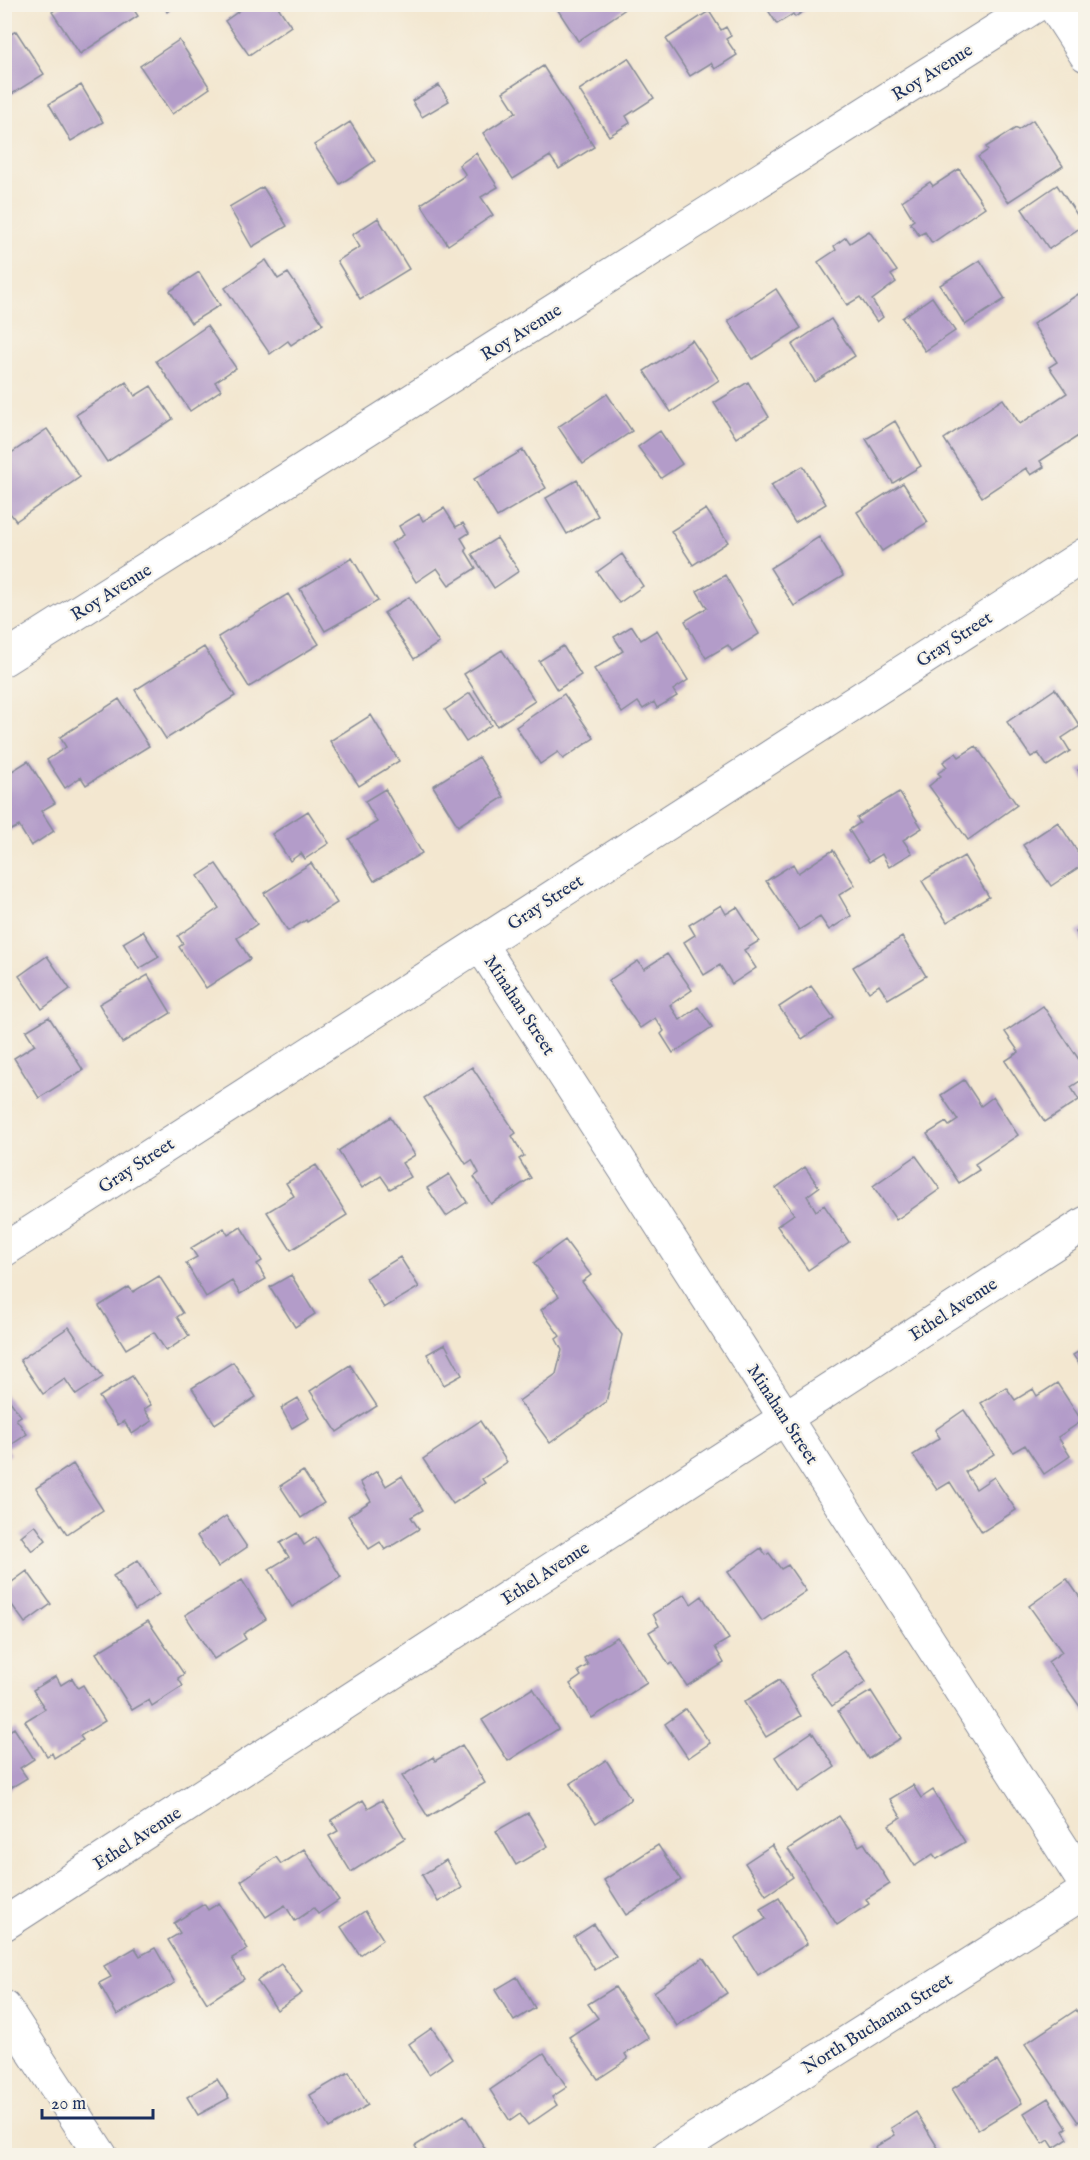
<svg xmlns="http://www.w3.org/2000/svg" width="1090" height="2160" font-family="'IM FELL English',serif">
	<rect width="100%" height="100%" fill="#f7f3e8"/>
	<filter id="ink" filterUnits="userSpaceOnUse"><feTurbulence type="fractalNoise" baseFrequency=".0167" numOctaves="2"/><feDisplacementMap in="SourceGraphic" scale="12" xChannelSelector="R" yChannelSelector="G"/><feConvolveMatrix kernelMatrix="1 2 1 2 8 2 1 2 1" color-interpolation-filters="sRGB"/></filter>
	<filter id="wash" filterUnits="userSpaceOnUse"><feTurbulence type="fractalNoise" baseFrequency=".008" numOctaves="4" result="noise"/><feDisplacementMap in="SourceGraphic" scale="24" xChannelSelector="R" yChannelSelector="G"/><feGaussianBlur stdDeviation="1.35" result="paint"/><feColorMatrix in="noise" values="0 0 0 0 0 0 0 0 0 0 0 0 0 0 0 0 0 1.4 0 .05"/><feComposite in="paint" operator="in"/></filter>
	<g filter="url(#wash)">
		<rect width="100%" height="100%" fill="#f3e7d0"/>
		<g id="blocks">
			<path fill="#b39cc9" d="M64,4H130L138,16L80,54L52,12Z
				M163,4H179L167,12Z
				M249,4H276L291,26L249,55L225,21Z
				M554,4H620L624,10L578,41Z
				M764,4H815L795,17L793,14L777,24Z
				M709,11L721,30L726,27L731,36L726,39L737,55L715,69L711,63L690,76L666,39Z
				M16,31L44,74L4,99V38Z
				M179,40L210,88L172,114L140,66Z
				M628,58L654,98L626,116L630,123L609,136L579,90Z
				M543,66L594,147L559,169L550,156L513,179L483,133L516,112L503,92Z
				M81,85L103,122L71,141L49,104Z
				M439,85L449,101L422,117L412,101Z
				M1033,120L1063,166L1008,202L978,157L988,150L986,147L1016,128L1018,130Z
				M350,122L375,161L340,184L314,145Z
				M476,153L498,187L481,197L493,215L448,245L421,204L466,175L459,165Z
				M959,169L985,207L932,243L925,232L919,235L910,223L914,220L902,201L930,182L933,186Z
				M1057,185L1084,225L1049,249L1022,209Z
				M263,187L287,226L252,247L229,207Z
				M378,218L409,269L360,299L337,261L360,247L352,235Z
				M869,231L897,271L891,275L896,282L872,300L883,317L877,322L860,297L847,305L818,262L836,250L834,246L846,237L850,243Z
				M266,260L278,279L288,273L323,324L291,345L288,341L270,354L225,288Z
				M980,260L1005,299L965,325L940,285Z
				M199,272L220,305L191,323L170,291Z
				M776,289L801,328L753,359L728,321Z
				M1086,289V431L1040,461L1044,467L1031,475L1026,468L982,497L944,439L1003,399L1020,424L1067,393L1049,367L1057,362L1033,324Z
				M932,297L955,331L925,351L902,318Z
				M831,319L855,356L815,382L792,345Z
				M207,326L236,368L215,382L221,390L190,411L156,361Z
				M692,340L719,380L671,412L644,371Z
				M126,382L135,396L151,386L173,419L107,462L76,415Z
				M748,382L769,417L736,438L714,403Z
				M607,394L632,431L583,464L558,427Z
				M895,421L921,466L893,483L866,439Z
				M47,429L80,477L16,521L4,505V458Z
				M660,431L682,464L661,478L638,447Z
				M523,450L546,488L497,517L474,479Z
				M803,466L826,504L795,523L771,485Z
				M577,480L598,516L567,534L546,498Z
				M903,483L928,522L882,551L857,512Z
				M444,508L456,527L463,523L469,533L461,538L467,548L465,550L476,568L449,585L437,568L416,582L391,543L404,535L399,526L419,514L423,521Z
				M706,509L728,542L693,565L671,531Z
				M819,537L843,576L794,606L770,568Z
				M497,538L519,571L494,588L472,554Z
				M622,554L643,586L619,603L597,572Z
				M352,558L378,601L325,631L300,589Z
				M725,575L759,634L732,651L728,645L706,658L685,621L707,608L697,591Z
				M288,594L319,644L249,687L218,637Z
				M409,597L439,643L414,659L384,613Z
				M632,626L641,640L657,630L688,680L673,690L677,696L657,708L654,702L643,709L638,702L622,713L594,669L623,651L614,637Z
				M563,646L581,675L557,690L539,661Z
				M204,647L235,696L166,739L135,690Z
				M502,650L535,701L497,726L464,674Z
				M1055,689L1080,726L1062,738L1070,751L1047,766L1038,753L1031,757L1007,722Z
				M470,693L491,725L466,742L445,710Z
				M564,694L594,738L563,759L558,752L540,764L516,727Z
				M119,699L149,746L86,785L81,777L65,788L47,760L66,747L60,737Z
				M371,715L399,761L359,786L330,741Z
				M976,746L1017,805L968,840L929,786L941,776L938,773L947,767L943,762L956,753L959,757Z
				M479,757L504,797L458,826L433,786Z
				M28,761L55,803L41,811L54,831L31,846L19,826L9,831L4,825V776Z
				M1086,766V783L1078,770Z
				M385,789L422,853L374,881L349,839L377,822L365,801Z
				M899,792L922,828L903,840L912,853L889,867L882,854L869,862L849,830L860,823L857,818Z
				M308,811L329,843L305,859L301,853L290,861L272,834Z
				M1058,822L1085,863L1051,886L1023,845Z
				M833,850L855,885L839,895L851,916L829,930L820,917L799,930L766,881L793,864L798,873Z
				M964,856L989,897L947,922L922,881Z
				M311,863L337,903L307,922L306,920L288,931L264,893Z
				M216,864L257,924L237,938L250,959L206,988L179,947L183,944L178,936L219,908L198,876Z
				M721,905L726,914L737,907L759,941L744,950L756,968L732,984L720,965L704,975L684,942L695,935L689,925Z
				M1086,927V949L1076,932Z
				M143,931L159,957L139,969L123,943Z
				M902,937L926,976L888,999L879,985L869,992L853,967Z
				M667,954L692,990L670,1005L680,1020L698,1007L712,1027L673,1053L661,1034L664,1031L655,1018L640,1028L608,981L638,961L644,969Z
				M47,956L70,989L42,1009L19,976Z
				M148,975L171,1013L122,1043L99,1004Z
				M811,986L834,1018L802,1039L779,1007Z
				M1043,1006L1086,1070V1077L1071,1087L1079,1100L1045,1122L1005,1061L1019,1052L1005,1032Z
				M49,1017L83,1070L39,1098L14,1058L35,1045L26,1031Z
				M472,1067L516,1133L512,1136L524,1156L519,1159L531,1178L491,1204L474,1177L479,1173L472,1160L466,1164L424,1098Z
				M964,1080L981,1106L993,1097L1018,1135L975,1164L979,1170L959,1183L927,1134L946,1122L949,1126L958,1120L941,1095Z
				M390,1117L415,1155L402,1163L411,1177L390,1189L381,1176L362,1188L338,1151Z
				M916,1156L940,1189L896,1220L873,1186Z
				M316,1165L347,1215L291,1250L267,1212L294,1196L286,1183Z
				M805,1167L819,1187L807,1196L816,1211L824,1205L849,1242L808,1270L777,1226L794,1214L776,1188Z
				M449,1174L467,1202L446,1216L427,1188Z
				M241,1227L262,1261L257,1264L266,1279L240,1294L232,1281L206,1297L186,1263L197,1257L191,1248L224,1228L228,1235Z
				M565,1240L591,1275L582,1282L622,1335L606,1402L550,1443L519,1401L556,1374L562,1350L556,1339L560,1336L541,1310L559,1296L534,1263Z
				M400,1257L419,1287L384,1308L366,1278Z
				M291,1275L315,1314L295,1327L270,1287Z
				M159,1276L183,1313L177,1317L189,1336L166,1351L154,1332L126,1349L99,1306L129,1287L133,1292Z
				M69,1327L103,1377L76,1395L65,1379L43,1394L20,1360Z
				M445,1344L462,1375L444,1385L427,1354Z
				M1086,1347V1374L1073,1355Z
				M233,1362L256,1397L215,1424L192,1388Z
				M350,1365L377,1406L337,1432L310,1391Z
				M132,1376L151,1405L144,1409L152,1421L132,1434L124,1421L118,1425L99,1397Z
				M1057,1383L1082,1421L1058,1437L1070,1456L1044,1474L1025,1445L1013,1452L981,1403L1006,1387L1015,1400L1033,1389L1037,1396Z
				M4,1393L21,1416L16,1419L27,1434L7,1448L11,1454L4,1459Z
				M298,1398L309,1418L292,1428L281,1408Z
				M964,1410L994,1454L965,1472L976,1489L994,1477L1016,1510L982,1532L950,1482L937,1490L913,1455L940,1438L935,1430Z
				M480,1421L507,1462L482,1479L485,1483L453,1504L423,1459Z
				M73,1464L103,1510L67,1534L36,1488Z
				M303,1471L324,1503L301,1518L280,1486Z
				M377,1471L386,1486L402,1476L423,1510L411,1517L419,1529L385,1550L380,1542L369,1549L348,1516L371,1501L360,1482Z
				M226,1516L247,1547L218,1567L197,1536Z
				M35,1525L46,1540L32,1551L21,1536Z
				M297,1533L304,1545L316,1537L341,1577L292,1607L269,1569L289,1557L280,1543Z
				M761,1548L766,1555L769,1553L781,1569L788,1565L806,1591L762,1621L728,1572Z
				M138,1560L159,1594L135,1610L113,1576Z
				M27,1571L51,1604L25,1623L4,1594V1588Z
				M1067,1579L1086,1606L1084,1623L1086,1715L1048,1662L1062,1652L1029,1606Z
				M242,1580L266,1619L243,1634L246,1639L214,1659L185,1615Z
				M685,1594L691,1604L702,1596L729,1639L715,1647L724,1663L687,1686L672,1663L669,1665L649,1632L659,1626L653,1614Z
				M148,1621L184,1674L178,1678L183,1686L152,1706L149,1700L132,1710L96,1653Z
				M617,1637L647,1683L592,1718L570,1684L581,1676L578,1671L588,1665L584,1658Z
				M844,1650L866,1682L832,1706L809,1674Z
				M56,1676L61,1685L72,1678L78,1688L83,1685L105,1721L80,1736L83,1740L54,1758L52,1753L47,1756L25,1721L45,1709L33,1690Z
				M779,1680L801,1716L766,1737L744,1702Z
				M533,1688L558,1729L508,1761L482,1720Z
				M871,1691L901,1738L868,1759L838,1711Z
				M686,1709L710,1743L688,1758L665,1724Z
				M14,1728L34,1759L20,1768L27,1778L4,1792V1734Z
				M812,1732L835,1767L798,1792L775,1757Z
				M462,1745L485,1783L428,1817L402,1776L433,1757L435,1761Z
				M606,1760L631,1799L596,1823L570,1784Z
				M913,1785L921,1798L933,1790L965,1842L937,1859L933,1854L915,1866L889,1825L901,1817L890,1799Z
				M363,1800L368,1808L382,1800L405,1838L351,1872L329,1836L338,1831L331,1820Z
				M528,1813L548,1846L516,1865L496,1831Z
				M839,1816L859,1846L864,1843L890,1884L866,1899L869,1904L837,1925L788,1849Z
				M658,1845L681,1880L626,1915L604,1880Z
				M772,1845L793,1877L766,1895L745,1863Z
				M304,1849L339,1900L318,1914L314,1908L295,1921L285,1905L266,1917L241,1881L276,1857L281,1864Z
				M446,1860L462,1888L438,1902L422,1875Z
				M779,1898L807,1944L758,1975L735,1938L766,1919L760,1909Z
				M219,1903L248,1949L232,1958L244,1979L207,2003L168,1940L180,1933L174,1923L204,1904L208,1910Z
				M365,1911L383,1939L360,1955L341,1927Z
				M594,1924L616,1957L595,1970L574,1937Z
				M135,1948L140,1956L155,1948L175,1983L117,2015L99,1983L111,1977L104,1966Z
				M703,1958L727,1993L677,2026L654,1992Z
				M281,1964L302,1993L277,2010L257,1981Z
				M517,1977L535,2008L514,2021L495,1990Z
				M615,1987L649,2038L625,2054L628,2059L598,2079L569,2037L598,2018L588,2004Z
				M1076,2010L1086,2024V2117L1078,2122L1025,2044Z
				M432,2028L452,2058L429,2074L409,2044Z
				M544,2053L567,2087L552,2097L557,2105L528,2125L520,2114L510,2121L490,2090Z
				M997,2061L1022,2103L978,2130L952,2089Z
				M349,2072L368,2105L329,2128L310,2095Z
				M217,2079L229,2098L198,2115L187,2097Z
				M1048,2098L1067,2128L1063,2131L1068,2139L1054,2148L1049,2140L1043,2144L1024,2113Z
				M916,2112L943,2156H880L875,2147L895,2135L891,2128Z
				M464,2115L486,2150L477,2156H421L415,2146Z"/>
		</g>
	</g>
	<g filter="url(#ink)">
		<use href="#blocks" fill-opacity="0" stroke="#878b97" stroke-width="1.5"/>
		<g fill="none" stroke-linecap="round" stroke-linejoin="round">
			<g stroke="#878b97" stroke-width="35">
				<path id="minor" d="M1053,4L1086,55
					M4,659L1038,4
					M480,944L1086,1885
					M4,1250L1086,554
					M4,1924L1086,1223
					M4,2007L101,2156
					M668,2156L1086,1891"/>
			</g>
			<use href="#minor" stroke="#fff" stroke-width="33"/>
		</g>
	</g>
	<g text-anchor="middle" stroke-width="4.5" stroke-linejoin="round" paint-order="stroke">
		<g font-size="18" fill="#1b2f5e" stroke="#f7f3e8">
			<text transform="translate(932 72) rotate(-32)" y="6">Roy Avenue</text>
			<text transform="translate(521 332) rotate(-32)" y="6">Roy Avenue</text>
			<text transform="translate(111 592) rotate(-32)" y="6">Roy Avenue</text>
			<text transform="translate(954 639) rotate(-33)" y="6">Gray Street</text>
			<text transform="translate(545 902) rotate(-33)" y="6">Gray Street</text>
			<text transform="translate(520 1005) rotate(57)" y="6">Minahan Street</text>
			<text transform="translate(136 1165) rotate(-33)" y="6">Gray Street</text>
			<text transform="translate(953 1309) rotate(-33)" y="6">Ethel Avenue</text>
			<text transform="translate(783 1414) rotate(57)" y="6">Minahan Street</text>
			<text transform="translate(545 1573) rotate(-33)" y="6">Ethel Avenue</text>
			<text transform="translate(137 1838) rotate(-33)" y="6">Ethel Avenue</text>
			<text transform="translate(877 2023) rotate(-32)" y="6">North Buchanan Street</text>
		</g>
	</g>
	<rect width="1090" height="2160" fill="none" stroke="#f7f3e8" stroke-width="24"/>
	<path d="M42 2109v9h111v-9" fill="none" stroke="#1b2f5e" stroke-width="3"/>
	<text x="51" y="2109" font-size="18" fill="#1b2f5e" stroke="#f7f3e8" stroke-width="4.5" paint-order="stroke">20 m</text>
</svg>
